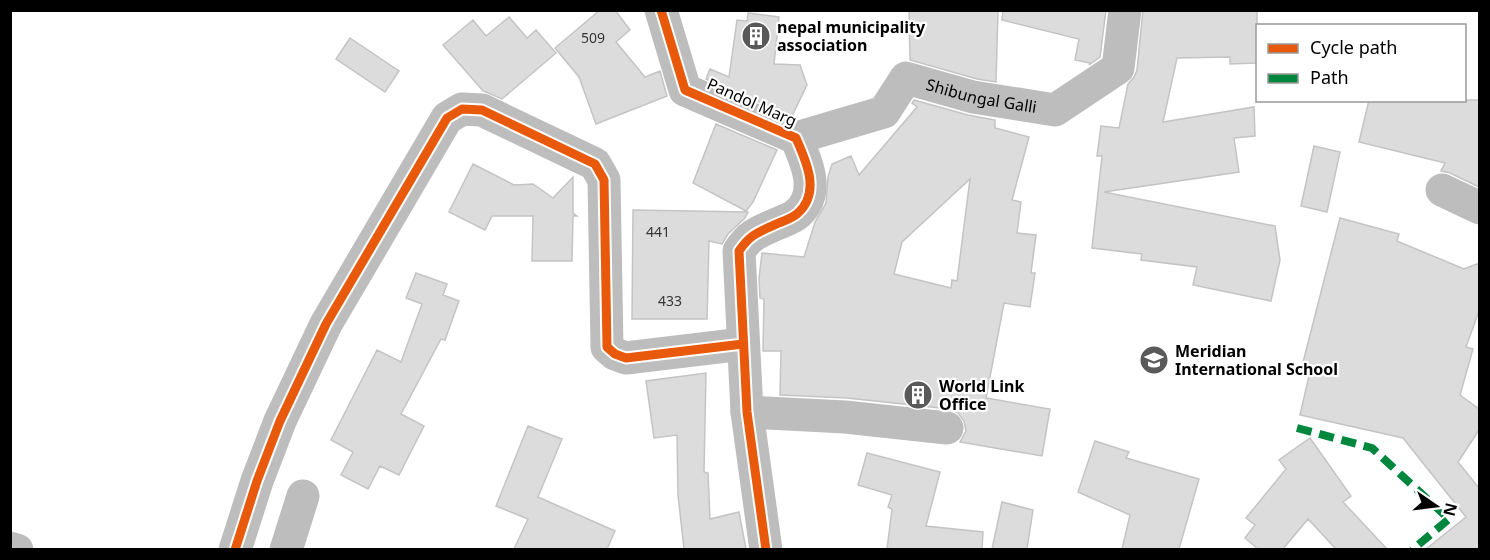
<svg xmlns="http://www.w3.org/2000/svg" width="1490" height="560" font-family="'Noto Sans',sans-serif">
	<rect width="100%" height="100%" fill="#fff"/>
	<path fill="#dcdcdc" stroke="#c4c4c4" stroke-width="1.5" fill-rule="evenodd" d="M600,10H615L630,30L616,42L645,77L660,71L667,96L596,124L579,77L555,48Z
		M909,10H998L996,82L977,79L910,60Z
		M1003,10H1106L1100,57L1089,65L1090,63L1075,60L1079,39L1002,20Z
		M1143,10H1257V63L1230,64V57L1177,58L1163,122L1254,107L1255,136L1234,138L1239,172L1104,192L1275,226L1280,260L1271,301L1193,285L1197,267L1141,260L1142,254L1092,248L1102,156H1097L1101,126L1119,128L1128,84L1134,77L1137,70Z
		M748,13L779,17L774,64L800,65L807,85L792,116L706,79L710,69L729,77L737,20L747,21Z
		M509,17L527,38L536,30L556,53L502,99L483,91L443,45L473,20L486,36Z
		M350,38L399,71L385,92L336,59Z
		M914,100L968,115L995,120V128L1029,137L1012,200L1021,202L1017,233L1036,235L1031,273H1035L1030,307L1004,303L986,398L1050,409L1042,456L960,442L966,431L964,421L958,413L949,409L847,398L780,395L781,351H763L764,299L760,298L759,278L762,253L804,257L815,222L826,203L828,177L832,164L851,156L859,175L917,107L912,103ZM970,179L957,281L952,280L951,288L894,274L902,242Z
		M1369,100H1479V187L1450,173L1441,171L1445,163L1359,142Z
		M716,124L777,150L753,202L746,211L693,183Z
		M1314,146L1340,152L1327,212L1301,206Z
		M473,164L514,185L533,184L553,198L573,177V213L577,216H573L572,261H532L533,216H492L485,230L449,212Z
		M633,210L748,212L745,218L728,234L722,244L709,241L707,319H632Z
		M1340,218L1399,234L1397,241L1464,269L1479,263V311L1466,347L1473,349L1460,395L1479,409V430L1458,462L1479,488V549H1426L1466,517L1403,438L1300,415L1309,376L1300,374Z
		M416,273L447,284L443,295L459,301L445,340L441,339L401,414L424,426L399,475L380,466L368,489L341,475L353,452L331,440L377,350L401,362L422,304L406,298Z
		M706,373L704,472L708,473L710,519L739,512L746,549H684L678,495L677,435L654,438L646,381Z
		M528,426L562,439L538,497L615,531L607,549H514L528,519L496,506Z
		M1310,438L1351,496L1343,502L1387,549H1336L1308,519L1283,549H1258L1245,538L1255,525L1246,518L1286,469L1279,460Z
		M1095,441L1129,452L1126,458L1199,479L1179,549H1122L1130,515L1078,492Z
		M867,453L940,472L926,526L983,532L982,549H887L892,509L888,507L892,495L858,485Z
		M1002,502L1033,510L1027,549H992Z"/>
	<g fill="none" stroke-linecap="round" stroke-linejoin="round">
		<g stroke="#bdbdbd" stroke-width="33">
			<path d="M661,10L685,90L796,138C806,161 821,192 798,213C792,219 780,222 772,226C756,233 749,236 739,251L747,412L766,550"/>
			<path id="s1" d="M796,138L884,112L906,78L973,97L1055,110L1118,68L1125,10"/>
			<path d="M1442,190L1480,208"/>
			<path d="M747,412L845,417L947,428"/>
			<path d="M10,548L17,550"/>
			<path d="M235,550L257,481L280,421L326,324L447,118L462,109L482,110L595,164L604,180L607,347L615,354L626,358L743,344"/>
			<path d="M286,550L303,496"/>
		</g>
		<path stroke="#00873e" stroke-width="8" stroke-dasharray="15 8" stroke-linecap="butt" d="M1297,428L1372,448L1449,519L1412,550"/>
		<g stroke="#fff" stroke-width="13">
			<path id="cycleway" d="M661,10L685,90L796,138C806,161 821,192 798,213C792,219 780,222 772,226C756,233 749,236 739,251L747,412L766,550
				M235,550L257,481L280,421L326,324L447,118L462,109L482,110L595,164L604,180L607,347L615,354L626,358L743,344"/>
		</g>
		<use href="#cycleway" stroke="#e8590c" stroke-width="9"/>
	</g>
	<defs>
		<g id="building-disc" transform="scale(1.5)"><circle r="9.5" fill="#595959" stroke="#fff"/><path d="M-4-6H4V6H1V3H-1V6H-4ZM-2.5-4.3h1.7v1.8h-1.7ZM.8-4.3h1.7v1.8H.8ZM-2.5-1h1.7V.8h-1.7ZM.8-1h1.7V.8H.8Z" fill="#fff"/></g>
		<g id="school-disc" transform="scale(1.5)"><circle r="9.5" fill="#595959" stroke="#fff"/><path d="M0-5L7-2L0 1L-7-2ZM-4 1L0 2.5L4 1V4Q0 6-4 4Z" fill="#fff"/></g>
	</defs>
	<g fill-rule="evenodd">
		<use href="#building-disc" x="756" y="36"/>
		<use href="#school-disc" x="1154" y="360"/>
		<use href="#building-disc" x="918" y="395"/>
	</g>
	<g text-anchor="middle" stroke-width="4.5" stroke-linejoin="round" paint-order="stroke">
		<g font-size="14" fill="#373737">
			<text x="593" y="43">509</text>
			<text x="658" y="237">441</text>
			<text x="670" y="306">433</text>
		</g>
		<g font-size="16" font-weight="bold" fill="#000" stroke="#fff" text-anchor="start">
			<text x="777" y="33">nepal municipality<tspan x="777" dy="18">association</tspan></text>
			<text x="1175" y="357">Meridian<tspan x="1175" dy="18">International School</tspan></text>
			<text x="939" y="392">World Link<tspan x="939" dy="18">Office</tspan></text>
		</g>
		<g font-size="16" fill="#000" stroke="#fff">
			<text dy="6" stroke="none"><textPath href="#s1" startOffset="210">Shibungal Galli</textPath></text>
			<text transform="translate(752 102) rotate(24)" y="6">Pandol Marg</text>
		</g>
	</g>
	<rect width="1490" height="560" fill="none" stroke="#000000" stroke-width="24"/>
	<rect x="1256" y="24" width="210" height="78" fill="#ffffff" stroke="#999999" stroke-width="1.5"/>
	<rect x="1268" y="44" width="30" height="9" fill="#e8590c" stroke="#999999" stroke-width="1.5"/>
	<text x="1310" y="54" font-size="18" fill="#000000">Cycle path</text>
	<rect x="1268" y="74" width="30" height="9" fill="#00873e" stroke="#999999" stroke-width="1.5"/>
	<text x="1310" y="84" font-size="18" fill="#000000">Path</text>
	<g transform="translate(1436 506) rotate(104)" stroke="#ffffff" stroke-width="4.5" paint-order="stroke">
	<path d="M0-4.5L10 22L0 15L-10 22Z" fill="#000000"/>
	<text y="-9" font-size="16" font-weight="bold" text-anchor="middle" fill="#000000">N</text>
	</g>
</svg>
